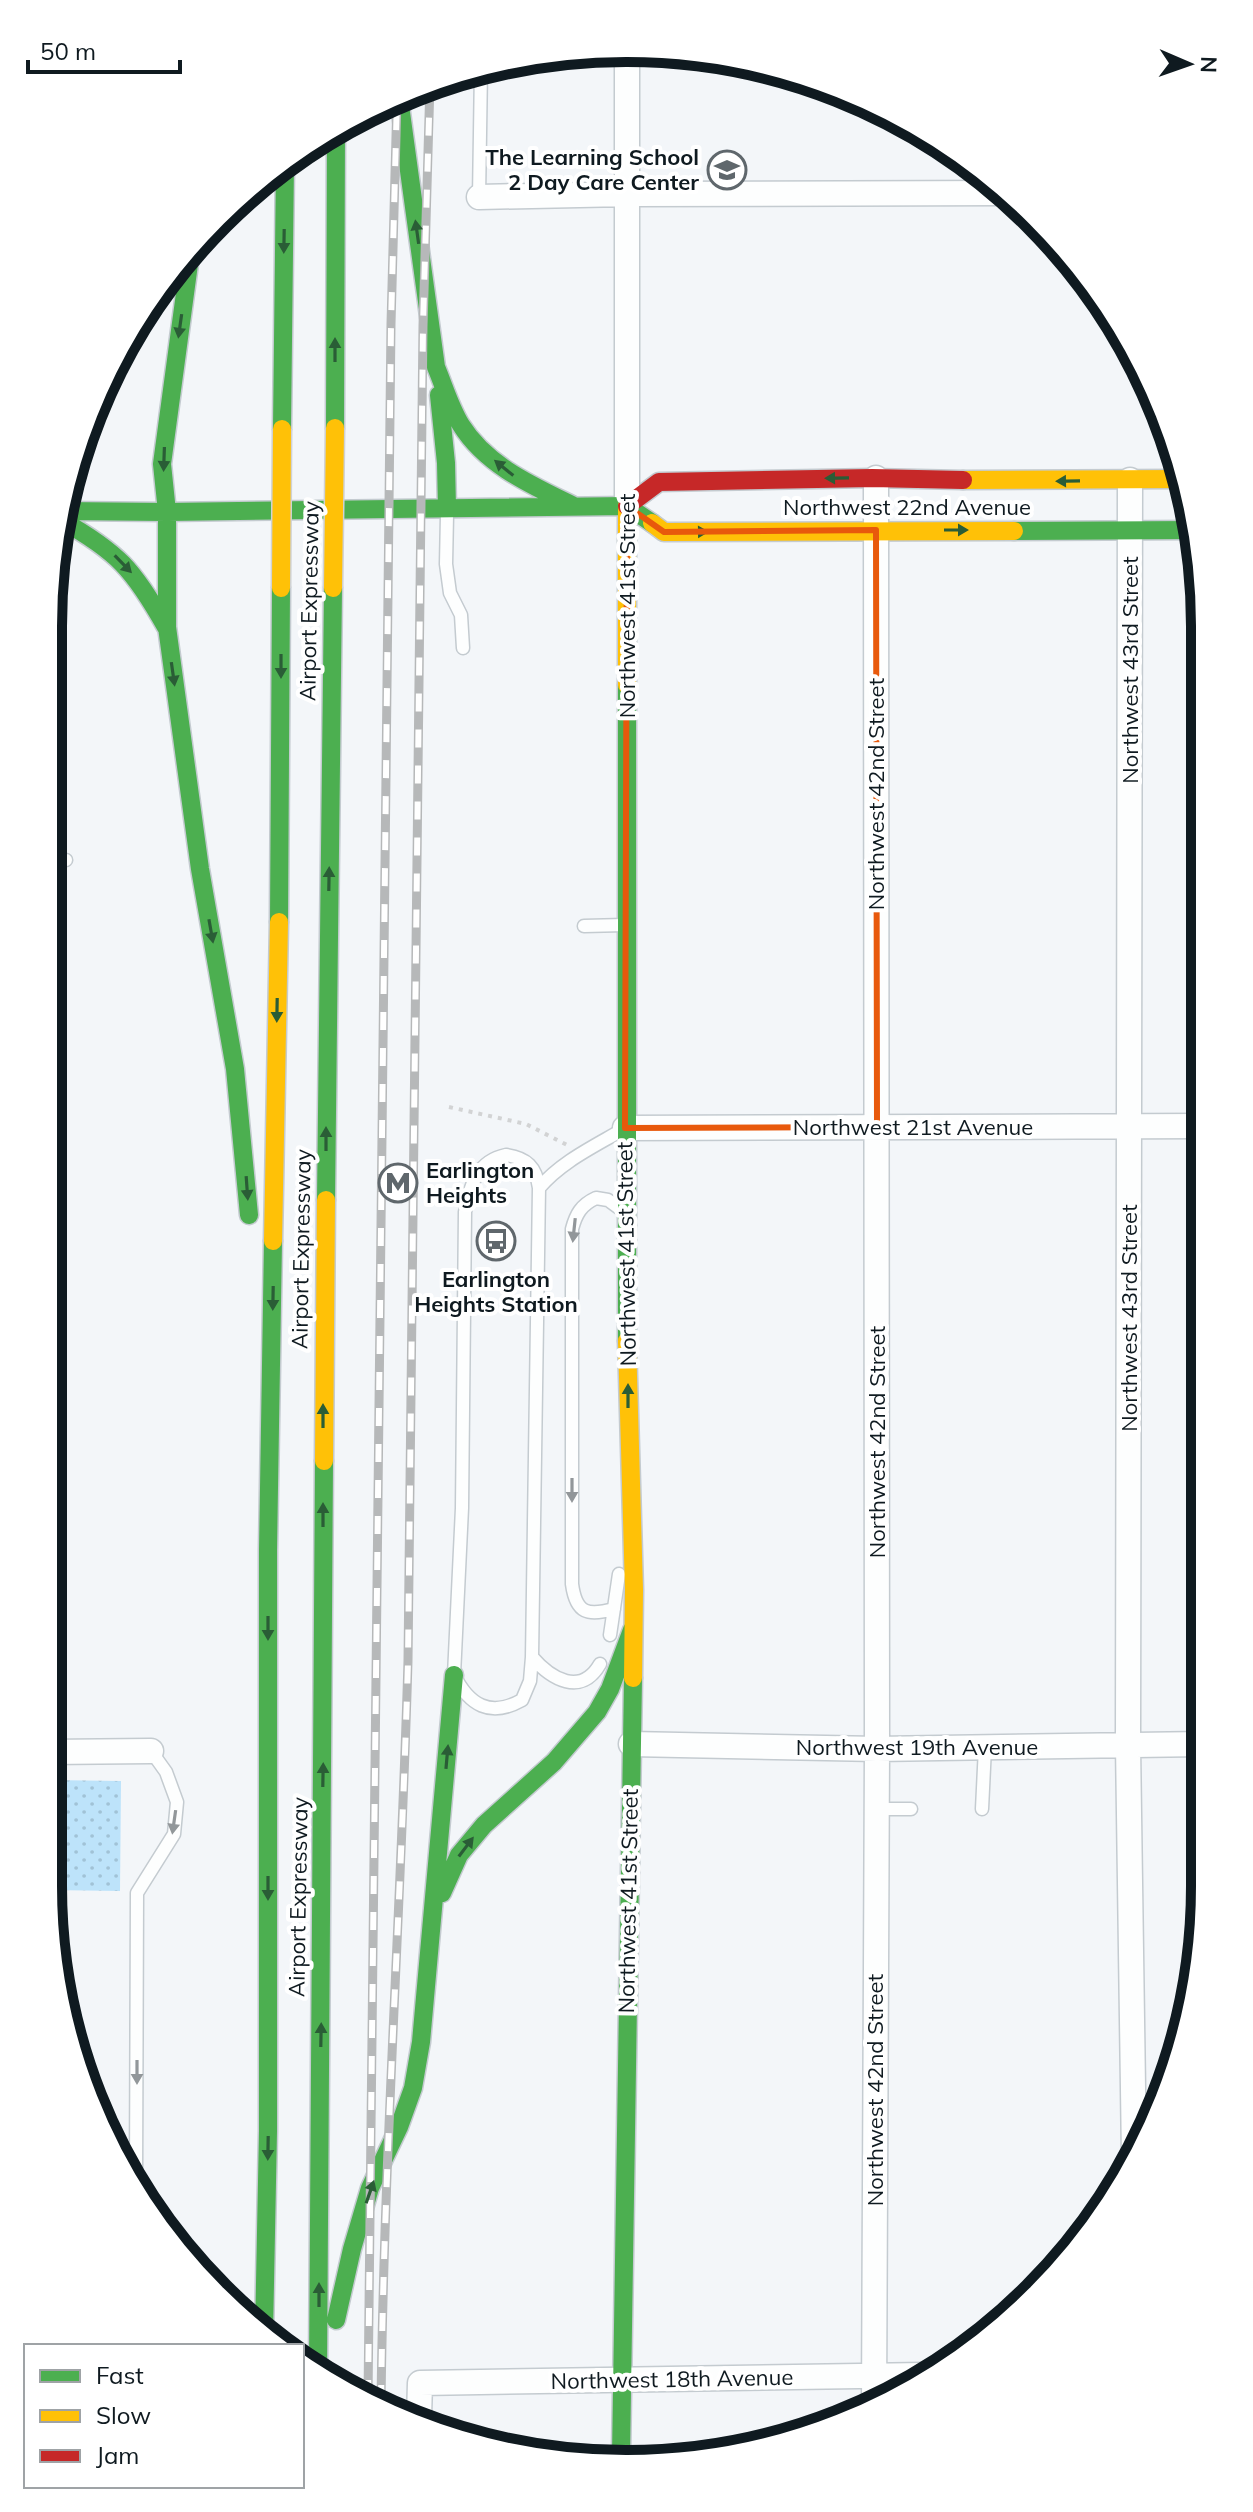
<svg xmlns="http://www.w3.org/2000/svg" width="1253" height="2512" font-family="Mulish,sans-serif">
	<defs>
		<pattern id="park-dots" width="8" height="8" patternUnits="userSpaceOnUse" patternTransform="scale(2)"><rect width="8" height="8" fill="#bde3fa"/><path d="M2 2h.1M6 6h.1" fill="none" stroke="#a1c2d6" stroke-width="1.8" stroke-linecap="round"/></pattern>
	</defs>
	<rect width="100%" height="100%" fill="#f3f6f9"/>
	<path fill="url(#park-dots)" d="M48,1780L121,1781L120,1891L49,1890Z"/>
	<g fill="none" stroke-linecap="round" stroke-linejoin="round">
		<g stroke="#c4cbd0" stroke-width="15">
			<path id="lane" d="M479,197L481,69
				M447,515L446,564L450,593L461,615L463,648
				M49,859L66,860
				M584,926L624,925
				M506,1155C527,1158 536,1167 539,1188L532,1657L530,1681L522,1700C490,1718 469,1705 454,1675L462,1508L465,1212C470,1185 477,1161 506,1155Z
				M539,1188C561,1162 593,1147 622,1130
				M614,1609C588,1616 576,1614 572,1584V1229C576,1214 581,1205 596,1198L608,1200L623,1211
				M610,1635L619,1574
				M532,1657C551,1679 581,1697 600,1664
				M877,1809H911
				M982,1809L985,1747
				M136,2179L137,1893L174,1834L177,1802L166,1772L151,1751"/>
		</g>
		<g stroke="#c4cbd0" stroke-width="27">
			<path id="street" d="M479,197L627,194L1009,193
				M1130,480L1128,1745L1134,2157
				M627,506V50
				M625,1128L1202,1126
				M631,1744L877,1749L1203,1744
				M48,1752L151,1751
				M874,2407L877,1749L876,478
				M419,2417L420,2383L924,2375"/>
		</g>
		<g stroke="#c4cbd0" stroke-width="21">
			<path id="fast" d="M399,98L436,367C444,386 450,407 461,425C486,465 531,485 572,505
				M191,249L162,464L167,512V627L200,869L235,1069L249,1215
				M439,395L446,463L447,508
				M335,428L336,127
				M282,429L285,163
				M62,511L167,512L627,506L652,523
				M61,520C118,552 134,570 166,627
				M1014,531L1195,530
				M627,685V1341
				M279,922L281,588
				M326,1200L333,588
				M442,1893L459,1855L484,1825L554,1762L597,1712L610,1689L632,1630
				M336,2320L352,2249L370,2188L399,2127L413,2088L421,2042L454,1675
				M264,2334L268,2131V1550L273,1241
				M318,2373L324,1461
				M621,2456L633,1678"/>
		</g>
		<g stroke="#c4cbd0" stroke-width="21">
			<path id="slow" d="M963,480L1183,479
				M627,506V685
				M652,523L664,532L1014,531
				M273,1241L279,922
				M627,1341L634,1590L633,1678
				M324,1461L326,1200"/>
		</g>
		<g stroke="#c4cbd0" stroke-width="21">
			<path id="jam" d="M627,506L659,482L872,478L963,480"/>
		</g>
		<path stroke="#d2d3d4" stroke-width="4" stroke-dasharray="4 6" stroke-linecap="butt" d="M449,1107L526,1124L567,1145"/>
		<use href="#lane" stroke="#fdfefe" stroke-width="12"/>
		<use href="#street" stroke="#fdfefe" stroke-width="24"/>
		<use href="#fast" stroke="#4caf50" stroke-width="18"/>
		<use href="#slow" stroke="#ffc107" stroke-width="18"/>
		<use href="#jam" stroke="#c62828" stroke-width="18"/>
		<g stroke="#b6b8b9" stroke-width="9">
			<path id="rail" d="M368,2398L391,324L397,99
				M381,2403C384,2155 401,1909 408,1661L423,326L430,83"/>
		</g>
		<use href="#rail" stroke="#fff" stroke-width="6" stroke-dasharray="18" stroke-linecap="butt"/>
		<g stroke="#d0d2d4" stroke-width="21" stroke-linecap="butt">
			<path id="slow-bridge" d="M281,588L282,429
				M333,588L335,428"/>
		</g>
		<use href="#slow-bridge" stroke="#ffc107" stroke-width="18"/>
	</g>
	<defs><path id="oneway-solid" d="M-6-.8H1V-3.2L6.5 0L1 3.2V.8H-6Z" transform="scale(2)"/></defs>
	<g fill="#2a5d36">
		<use href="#oneway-solid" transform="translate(417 232) rotate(-98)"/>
		<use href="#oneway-solid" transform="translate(284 241) rotate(91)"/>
		<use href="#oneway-solid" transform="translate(180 326) rotate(98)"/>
		<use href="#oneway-solid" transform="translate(335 350) rotate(-90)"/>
		<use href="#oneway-solid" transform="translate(164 459) rotate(92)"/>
		<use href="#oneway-solid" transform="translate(504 468) rotate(-141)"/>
		<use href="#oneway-solid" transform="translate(837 478) rotate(179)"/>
		<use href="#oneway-solid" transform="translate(1068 481) rotate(179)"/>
		<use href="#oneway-solid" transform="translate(956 530)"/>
		<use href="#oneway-solid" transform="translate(696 532) rotate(-1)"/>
		<use href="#oneway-solid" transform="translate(123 564) rotate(46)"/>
		<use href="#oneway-solid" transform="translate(281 666) rotate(90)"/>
		<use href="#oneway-solid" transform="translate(173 674) rotate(82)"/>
		<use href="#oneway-solid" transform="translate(329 879) rotate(-89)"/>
		<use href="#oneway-solid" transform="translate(211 931) rotate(80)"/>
		<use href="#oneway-solid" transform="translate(277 1010) rotate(91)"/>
		<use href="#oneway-solid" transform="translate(326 1139) rotate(-90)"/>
		<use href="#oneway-solid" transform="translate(247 1188) rotate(86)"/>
		<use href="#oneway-solid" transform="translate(273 1298) rotate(91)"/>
		<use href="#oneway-solid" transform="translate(628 1396) rotate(-90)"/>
		<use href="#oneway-solid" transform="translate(323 1416) rotate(-90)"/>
		<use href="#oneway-solid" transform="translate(323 1515) rotate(-90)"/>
		<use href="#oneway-solid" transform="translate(268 1628) rotate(90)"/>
		<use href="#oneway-solid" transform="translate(447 1757) rotate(-85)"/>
		<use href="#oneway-solid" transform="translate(323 1775) rotate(-89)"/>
		<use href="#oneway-solid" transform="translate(466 1847) rotate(-53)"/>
		<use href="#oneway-solid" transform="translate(268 1888) rotate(90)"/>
		<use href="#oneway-solid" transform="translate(321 2035) rotate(-89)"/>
		<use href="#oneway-solid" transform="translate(268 2148) rotate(91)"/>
		<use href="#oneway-solid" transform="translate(370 2192) rotate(-71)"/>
		<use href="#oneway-solid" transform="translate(319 2295) rotate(-90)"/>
	</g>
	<g fill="#92979a">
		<use href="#oneway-solid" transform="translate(574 1230) rotate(96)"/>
		<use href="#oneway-solid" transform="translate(572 1490) rotate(90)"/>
		<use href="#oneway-solid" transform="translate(174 1822) rotate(98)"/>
		<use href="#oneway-solid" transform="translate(137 2072) rotate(90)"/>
	</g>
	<path fill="none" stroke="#e8590c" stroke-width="6" stroke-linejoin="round" d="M627,506L664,532L876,530L877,1127L625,1128Z"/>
	<defs>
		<g id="school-ring" transform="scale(2)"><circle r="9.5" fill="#fff" stroke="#5f676c" stroke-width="1.5"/><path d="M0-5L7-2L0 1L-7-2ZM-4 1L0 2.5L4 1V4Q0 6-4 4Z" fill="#5f676c"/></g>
		<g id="metro-ring" transform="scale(2)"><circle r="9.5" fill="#fff" stroke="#5f676c" stroke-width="1.5"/><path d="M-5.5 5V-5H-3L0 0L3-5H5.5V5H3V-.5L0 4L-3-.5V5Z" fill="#5f676c"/></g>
		<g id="bus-ring" transform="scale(2)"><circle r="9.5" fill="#fff" stroke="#5f676c" stroke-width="1.5"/><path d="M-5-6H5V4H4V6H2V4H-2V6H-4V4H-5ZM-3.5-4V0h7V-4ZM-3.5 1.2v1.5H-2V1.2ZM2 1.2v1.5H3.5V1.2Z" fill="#5f676c"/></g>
	</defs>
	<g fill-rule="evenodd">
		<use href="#school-ring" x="727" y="170"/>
		<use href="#metro-ring" x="398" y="1183"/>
		<use href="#bus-ring" x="496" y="1241"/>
	</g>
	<g text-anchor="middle" stroke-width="8" stroke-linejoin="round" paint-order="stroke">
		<g font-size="22" font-weight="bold" fill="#0f1a20" stroke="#fff" text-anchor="end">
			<text x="699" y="165">The Learning School<tspan x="699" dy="25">2 Day Care Center</tspan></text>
			<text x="426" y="1178" text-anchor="start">Earlington<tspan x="426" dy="25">Heights</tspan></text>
			<text x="496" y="1287" text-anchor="middle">Earlington<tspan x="496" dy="25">Heights Station</tspan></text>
		</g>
		<g font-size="22" fill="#0f1a20" stroke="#fff">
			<text x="907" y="515">Northwest 22nd Avenue</text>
			<text transform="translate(309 601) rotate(-89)" y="8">Airport Expressway</text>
			<text transform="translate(627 606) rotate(-90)" y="8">Northwest 41st Street</text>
			<text transform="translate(1130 670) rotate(-90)" y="8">Northwest 43rd Street</text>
			<text transform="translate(876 794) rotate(-90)" y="8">Northwest 42nd Street</text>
			<text x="913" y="1135">Northwest 21st Avenue</text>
			<text transform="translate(301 1249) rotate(-89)" y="8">Airport Expressway</text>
			<text transform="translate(626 1254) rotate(-91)" y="8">Northwest 41st Street</text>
			<text transform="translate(1129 1318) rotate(-90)" y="8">Northwest 43rd Street</text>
			<text transform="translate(877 1442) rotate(-90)" y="8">Northwest 42nd Street</text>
			<text x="917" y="1755">Northwest 19th Avenue</text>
			<text transform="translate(298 1897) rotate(-89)" y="8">Airport Expressway</text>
			<text transform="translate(628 1901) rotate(-89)" y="8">Northwest 41st Street</text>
			<text transform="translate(875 2090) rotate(-90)" y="8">Northwest 42nd Street</text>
			<text transform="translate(672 2379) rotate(-1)" y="8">Northwest 18th Avenue</text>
		</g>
	</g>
	<path d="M0 0H1253V2512H0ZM626 62H627A564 564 0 0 1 1191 626V1886A564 564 0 0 1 627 2450H626A564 564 0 0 1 62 1886V626A564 564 0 0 1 626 62Z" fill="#fff" fill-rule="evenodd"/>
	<path fill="none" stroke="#0f1a20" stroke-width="10" d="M626 62H627A564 564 0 0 1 1191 626V1886A564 564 0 0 1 627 2450H626A564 564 0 0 1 62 1886V626A564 564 0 0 1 626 62Z"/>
	<rect x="24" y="2344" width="280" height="144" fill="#ffffff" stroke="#9fa3a6" stroke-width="2"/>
	<rect x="40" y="2370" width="40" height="12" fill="#4caf50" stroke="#9fa3a6" stroke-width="2"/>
	<text x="96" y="2384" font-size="24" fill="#0f1a20">Fast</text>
	<rect x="40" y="2410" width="40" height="12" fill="#ffc107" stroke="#9fa3a6" stroke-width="2"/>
	<text x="96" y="2424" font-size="24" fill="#0f1a20">Slow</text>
	<rect x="40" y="2450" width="40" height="12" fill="#c62828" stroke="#9fa3a6" stroke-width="2"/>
	<text x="96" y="2464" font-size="24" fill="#0f1a20">Jam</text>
	<g transform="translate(1189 64) rotate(92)" stroke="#ffffff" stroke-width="6" paint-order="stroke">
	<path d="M0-6L14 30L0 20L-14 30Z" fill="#0f1a20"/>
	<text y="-12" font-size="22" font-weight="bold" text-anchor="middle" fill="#0f1a20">N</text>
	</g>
	<path d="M28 60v12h152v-12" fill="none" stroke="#0f1a20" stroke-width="4"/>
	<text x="40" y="60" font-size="24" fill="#0f1a20" stroke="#ffffff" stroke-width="6" paint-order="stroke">50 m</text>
</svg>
